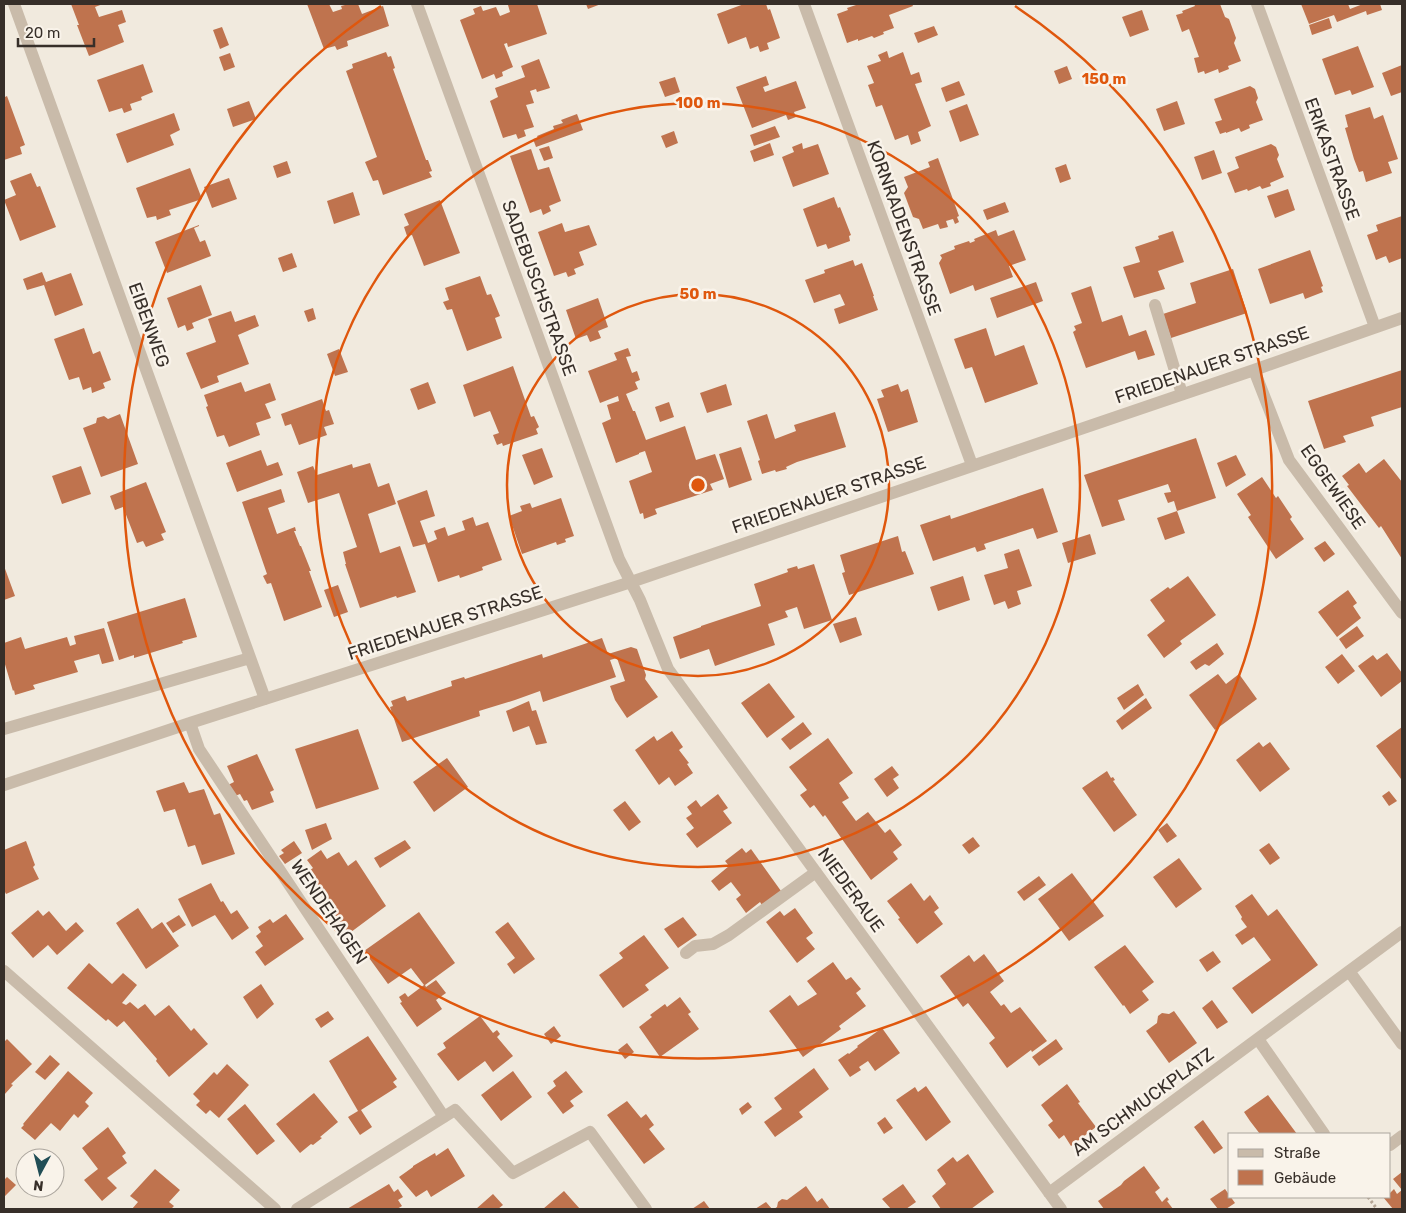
<svg xmlns="http://www.w3.org/2000/svg" width="1406" height="1213" font-family="Rubik,sans-serif">
	<rect width="100%" height="100%" fill="#f1eade"/>
	<path fill="#bf734e" d="M71,4H103L95,7L99,17L122,10L126,22L118,25L124,42L89,56L77,25H79Z
		M307,4H329L333,12L342,9L341,6L349,4H358L362,14L383,6L389,26L347,41L348,46L337,50L335,46L324,49Z
		M512,4H537L547,34L508,47L507,43L504,44L513,67L502,72L503,76L496,79L494,74L482,79L460,20L475,14L473,9L481,6L483,11L496,7L500,16L510,12L508,5Z
		M586,4H601L588,9Z
		M744,4H766L768,10L770,9L780,38L767,43L769,49L760,52L758,46L750,49L746,37L728,44L717,14Z
		M859,4H912L913,6L889,15L894,28L883,32L884,34L874,38L872,36L858,41V39L847,43L837,14L848,10L847,8Z
		M1194,4H1220L1225,17L1229,19L1236,38L1234,43L1241,61L1228,66L1229,69L1219,73L1218,69L1205,74L1204,71L1198,73L1194,58L1199,57L1189,29L1182,32L1176,15L1183,13L1182,11L1195,6Z
		M1301,4H1348L1350,9L1363,4H1380L1382,10L1367,15L1366,11L1337,22L1334,15L1309,24Z
		M1142,10L1149,30L1130,37L1122,17Z
		M1329,18L1332,28L1312,35L1309,25Z
		M934,26L938,35L918,43L914,33Z
		M222,27L229,45L220,49L213,30Z
		M1358,46L1374,87L1352,95L1350,90L1335,95L1322,59Z
		M887,51L889,58L903,52L911,75L919,72L922,82L915,84L931,126L918,132L921,141L911,145L908,135L895,140L882,105L876,107L868,85L874,83L867,66L881,61L878,55Z
		M386,52L388,57L391,56L395,68L393,69L426,160H428L432,171L429,172L432,177L383,195L378,180L373,181L365,162L377,157L346,71L353,68L352,64Z
		M230,53L235,67L224,71L219,57Z
		M539,59L550,88L537,92L536,89L530,91L534,103L526,105L534,127L524,130L526,136L518,139L516,134L503,138L490,101L498,97L495,88L525,77L521,66Z
		M143,64L153,92L141,97L142,100L130,104L132,110L124,113L122,108L109,112L97,80Z
		M1402,65V92L1391,96L1382,73Z
		M1067,66L1072,79L1059,84L1054,71Z
		M766,76L769,85L763,87L765,92L796,81L806,108L794,112L796,117L788,120L786,115L752,128L736,87Z
		M675,77L680,92L665,97L659,82Z
		M959,81L965,95L946,102L941,88Z
		M1250,86L1255,89L1258,98L1256,102L1263,120L1249,125L1250,128L1241,132L1239,128L1226,133V132L1220,134L1215,122L1222,120L1214,99Z
		M4,93L5,97L7,96L25,145L20,147L22,154L4,160Z
		M249,101L256,119L233,127L227,109Z
		M1177,101L1185,124L1164,131L1156,109Z
		M967,104L979,135L960,142L949,111Z
		M1370,107L1374,119L1383,115L1398,159L1388,162L1392,173L1366,182L1363,171L1359,172L1354,159L1345,128L1348,127L1345,115Z
		M174,113L180,130L170,135L174,145L127,163L116,134Z
		M577,114L583,130L536,147L533,139L538,138L537,136L554,129L553,126L563,123L561,120Z
		M775,126L780,137L754,146L750,135Z
		M674,131L678,143L666,148L661,136Z
		M770,143L774,155L754,162L750,151Z
		M802,143L803,149L818,144L829,174L793,187L782,157L794,152L792,147Z
		M1271,144L1276,147L1279,155L1277,159L1284,177L1270,183L1271,186L1262,189L1260,186L1248,191L1247,189L1235,193L1227,173L1239,168L1235,157Z
		M549,146L553,158L544,161L539,149Z
		M531,149L538,170L549,167L561,201L549,206L551,211L543,215L541,209L530,213L510,156Z
		M1214,150L1222,173L1202,180L1194,157Z
		M938,158L959,216L957,217L959,222L955,224L953,219L946,221L948,227L940,229L938,224L923,229L919,219L913,217L904,193L908,187L904,177L930,167L928,162Z
		M287,161L291,173L277,178L273,166Z
		M1066,164L1071,179L1060,183L1055,168Z
		M190,168L202,199L169,210L171,215L157,220L156,216L147,218L136,188Z
		M31,173L37,187L40,186L56,227L20,241L4,200L16,195L10,181Z
		M229,178L237,199L212,208L204,187Z
		M1288,189L1295,210L1275,218L1267,196Z
		M353,192L360,215L334,224L327,201Z
		M834,197L838,208L840,207L851,235L849,236L850,241L828,249L826,244L817,247L803,209Z
		M440,200L460,253L424,266L412,235L407,236L404,227L409,225L404,214Z
		M1005,202L1009,212L987,220L983,210Z
		M1402,216V258L1389,263L1386,256L1376,260L1367,235L1378,231L1376,225Z
		M562,223L565,232L589,225L597,245L579,252L584,265L574,269L576,274L568,277L566,272L554,276L538,232Z
		M199,225V226L194,228L200,242L205,240L211,256L167,273L155,242Z
		M996,230L998,236L1014,230L1026,260L1009,266L1013,277L975,291L973,285L950,294L939,263L942,258L940,255L955,249L954,246L969,241L970,243L975,241L974,239Z
		M1173,231L1184,262L1158,271L1165,289L1134,298L1123,267L1140,262L1135,247L1159,239L1158,236Z
		M1310,250L1323,286L1321,287L1323,292L1305,299L1303,293L1270,304L1258,269Z
		M292,253L297,267L283,272L278,258Z
		M853,260L855,266L862,263L874,296H873L878,310L839,324L834,309L845,305L840,294L814,303L805,280L825,273L824,270Z
		M1233,269L1247,313L1171,338L1163,314L1196,303L1190,283Z
		M42,272L46,282L71,273L83,305L55,316L44,285L27,290L23,279Z
		M480,276L487,295L491,294L500,316L495,318L502,338L467,351L452,309L447,310L443,302L449,300L445,288Z
		M1036,282L1043,301L997,318L990,298Z
		M201,285L212,315L192,323L194,328L187,331L185,325L178,328L167,298Z
		M1091,286L1102,322L1122,315L1129,336L1146,330L1155,355L1138,360L1135,351L1086,368L1073,332L1076,330L1074,326L1082,323L1071,293Z
		M598,298L608,327L598,331L601,338L590,342L587,335L576,339L566,310Z
		M313,308L316,319L308,322L304,311Z
		M231,311L235,322L255,315L259,326L238,335L249,364L217,376L219,382L201,389L186,353L216,342L208,319Z
		M84,328L93,354L100,351L111,380L103,383L105,388L92,393L91,387L83,390L79,377L69,380L54,339Z
		M986,328L995,356L1024,345L1038,384L985,403L972,367L965,369L954,339Z
		M628,348L631,356L626,357L632,373L637,371L640,380L635,382L638,389L626,394L633,411H635L646,440L685,426L696,460L715,454L724,479L710,484L713,490L655,509L657,514L644,519L643,513L640,514L629,481L652,472L645,451L639,453V454L616,463L602,423L611,419L607,405L619,401L618,396L600,403L588,371L617,360L614,353Z
		M339,349L348,372L335,376L327,354Z
		M513,366L531,417L534,416L539,427L536,429L538,434L503,446L502,443L497,445L493,435L499,433L490,411L474,417L463,385Z
		M1402,370V407L1371,417L1374,426L1343,436L1346,442L1324,449L1308,401Z
		M241,382L245,392L270,383L276,400L265,404L271,418L256,423L260,435L229,447L224,435L217,437L206,407L208,406L204,395Z
		M428,382L436,403L418,410L410,389Z
		M726,384L732,405L707,413L700,393Z
		M898,384L901,392L908,389L918,422L888,432L877,399L884,397L881,390Z
		M322,399L326,411L329,410L334,424L324,427L327,435L299,445L291,424L285,426L281,414Z
		M669,402L674,417L660,422L655,407Z
		M835,412L846,447L797,462L786,467L787,469L776,472L775,470L762,474L758,461L760,460L747,421L767,414L775,439L796,431L794,425Z
		M120,414L138,464L101,477L83,428L96,423L97,418L104,416L108,419Z
		M1196,438L1216,498L1177,511L1174,501L1168,503L1164,493L1171,492L1168,484L1118,500L1125,520L1102,527L1084,475Z
		M741,447L752,480L729,488L719,454Z
		M542,448L553,477L534,485L522,455Z
		M261,450L267,466L278,462L283,475L237,492L226,463Z
		M1236,455L1246,475L1226,487L1217,463Z
		M1384,459L1402,482V559L1381,526L1379,528L1347,486L1349,485L1342,476L1359,463L1366,473Z
		M370,463L378,487L389,483L396,504L368,514L380,553L400,546L416,592L397,598L396,596L360,608L345,564H346L343,552L357,547L339,493L308,503L297,472L313,466L317,475L352,464L353,468Z
		M81,466L91,494L62,504L52,476Z
		M1262,477L1276,498L1278,496L1292,517L1290,519L1304,539L1276,559L1248,517L1251,515L1237,494Z
		M146,482L166,532L161,534L164,540L146,547L143,541L137,543L123,507L115,510L110,496Z
		M1043,488L1058,532L1037,539L1033,528L984,544L986,549L977,552L975,547L933,561L920,525L950,515L951,519Z
		M281,489L285,502L268,508L277,534L295,527L296,531H294L300,546H301L311,571H309L322,607L284,621L271,583L267,584L263,576L267,574L242,502Z
		M427,490L435,516L420,521L428,543L437,539L434,531L445,527L448,536L465,530L462,521L473,517L476,526L488,522L502,560L482,567L483,570L460,578L459,575L438,582L425,544L413,547L397,501Z
		M561,498L574,536L565,539L566,542L557,545L556,542L522,554L509,516L522,511L520,506L530,503L532,508Z
		M1177,511L1185,533L1165,540L1157,518Z
		M1090,534L1096,554L1068,563L1062,543Z
		M898,536L902,552L905,551L914,574L849,595L842,573L845,572L840,555Z
		M1325,541L1335,554L1324,562L1314,548Z
		M1019,549L1032,586L1017,591L1021,604L1008,609L1005,601L994,605L984,575L1008,568L1004,554Z
		M814,564L832,620L804,629L797,607L785,611L788,617L768,624L775,645L715,666L709,649L680,659L673,637L701,627V626L761,606L754,584L788,572L787,569L797,566L798,569Z
		M4,566L15,596L4,600Z
		M963,576L970,600L938,611L930,587Z
		M1188,576L1216,615L1180,641L1182,644L1164,658L1147,635L1165,621L1150,600L1168,587L1170,589Z
		M338,585L348,612L334,617L324,590Z
		M1348,590L1357,603L1353,606L1361,618L1337,637L1318,612Z
		M185,598L197,637L182,641L183,643L134,658V655L119,660L107,622Z
		M856,617L862,635L840,643L833,624Z
		M1357,626L1364,636L1346,649L1339,639Z
		M104,628L114,661L102,664L99,654L74,661L78,672L33,685L35,689L15,695L14,690L13,691L4,661V643L21,637L25,649L67,637L70,646L76,644L74,636Z
		M602,638L608,654L631,647L637,649L646,675L645,679L658,697L627,718L615,700L610,686L625,681L617,658L610,660L616,677L543,702L540,691L515,700L479,711L480,716L402,742L390,707L393,706L391,701L405,696L407,701L452,686L451,681L464,677L465,679L542,654L543,658Z
		M1217,643L1224,654L1209,666L1205,664L1196,670L1190,662Z
		M1387,653L1402,673V681L1381,697L1358,666L1373,655L1377,660Z
		M1342,654L1355,671L1338,684L1325,667Z
		M1218,674L1226,684L1239,674L1257,699L1215,730L1189,695Z
		M769,683L795,717L767,738L741,703Z
		M1138,684L1144,695L1124,710L1117,698Z
		M1146,698L1152,708L1122,730L1116,721Z
		M529,701L532,711L536,710L547,743L536,745L529,726L513,732L506,711Z
		M803,722L812,734L790,750L781,739Z
		M1402,727V778L1401,779L1376,746Z
		M358,729L379,789L316,809L295,749Z
		M672,731L683,747L679,750L689,763L687,764L693,773L675,786L669,777L659,785L635,750L654,736L657,741Z
		M828,738L853,773L839,783L849,798L842,802L856,821L868,812L885,833L890,829L902,845L893,852L898,859L871,880L825,815L823,817L814,805L810,808L800,795L807,790L789,767Z
		M1259,742L1263,747L1270,742L1290,769L1260,792L1236,760Z
		M257,754L274,790L270,792L274,802L252,810L247,800L244,801L240,794L235,796L228,785L234,782L227,766Z
		M447,758L468,787L434,812L413,782Z
		M892,766L899,775L893,779L899,788L887,797L874,779Z
		M1107,771L1111,778L1113,777L1115,780L1113,781L1137,815L1114,832L1082,788Z
		M184,782L189,793L204,789L214,815L220,813L235,854L202,865L195,845L188,847L175,809L164,812L156,791Z
		M1389,791L1397,801L1389,806L1382,796Z
		M718,794L728,808L723,811L732,823L697,848L686,834L694,828L686,818L692,814L687,807L696,800L701,807Z
		M625,801L641,822L629,831L613,810Z
		M326,823L332,839L312,850L305,830Z
		M1167,823L1177,836L1167,843L1158,830Z
		M973,837L980,846L969,854L962,845Z
		M405,840L411,848L380,868L374,858Z
		M26,841L35,865L33,867L39,879L6,894L4,890V850Z
		M294,841L302,853L285,864L279,856L284,853L281,850Z
		M1269,843L1280,858L1270,865L1259,850Z
		M742,848L746,853L751,849L781,891L762,905L760,902L746,913L736,899L741,895L731,882L719,891L711,881L729,866L725,861Z
		M321,850L327,859L339,852L348,866L356,860L386,906L347,935L306,873L313,868L307,860Z
		M1179,858L1202,889L1176,908L1153,877Z
		M1072,873L1104,916L1069,941L1038,899Z
		M1039,876L1046,885L1024,901L1017,892Z
		M211,883L221,902L223,901L231,914L237,910L249,928L232,940L215,915L192,927L178,899Z
		M911,883L924,901L930,895L939,908L934,912L943,924L917,944L898,919L900,918L887,901Z
		M1252,894L1268,916L1277,909L1318,965L1252,1014L1232,988L1271,960L1254,937L1242,945L1235,935L1247,927L1241,919L1242,917L1235,906Z
		M138,908L152,929L162,922L179,946L146,969L116,923Z
		M795,908L813,933L806,938L815,949L797,963L766,922L780,911L784,916Z
		M38,910L43,916L49,911L66,931L76,922L84,931L57,955L48,945L33,958L11,933Z
		M419,912L455,963L425,985L426,987L436,980L446,993L436,1000L442,1009L417,1027L400,1003L402,1002L399,997L405,993L408,997L424,985L411,968L388,984L364,951Z
		M286,914L304,939L265,966L255,952L263,946L256,936L261,932L258,927L270,919L273,923Z
		M179,915L186,925L173,933L166,923Z
		M683,917L697,935L678,948L664,929Z
		M508,922L535,959L514,974L507,964L515,958L495,932Z
		M644,935L669,968L645,985L649,990L623,1008L599,975L623,958L619,953Z
		M1125,945L1154,982L1142,991L1149,1000L1130,1014L1124,1005L1123,1006L1094,967Z
		M1213,951L1221,962L1207,972L1199,960Z
		M984,954L1004,981L990,992L1001,1006L1004,1004L1011,1013L1020,1007L1047,1041L1032,1052L1031,1050L1007,1068L989,1043L995,1038L968,1003L963,1007L940,976L969,955L974,962Z
		M833,962L846,980L851,977L861,989L856,993L866,1006L839,1026L841,1029L803,1057L769,1011L790,995L798,1006L817,994L807,981Z
		M89,963L112,984L123,973L137,985L122,1003L126,1005L130,1002L138,1009L145,1004L155,1016L169,1005L191,1031L194,1028L208,1044L169,1077L156,1061L157,1059L124,1021L117,1027L108,1019L106,1021L67,988Z
		M261,984L274,1004L257,1019L243,997Z
		M680,997L691,1012L688,1014L699,1029L660,1057L639,1027L652,1017L650,1015L665,1004L667,1007Z
		M1212,1000L1228,1022L1217,1029L1202,1008Z
		M328,1011L334,1019L321,1028L315,1019Z
		M1174,1011L1197,1043L1169,1063L1146,1031L1157,1023L1158,1016L1162,1013L1169,1014Z
		M480,1016L493,1033L497,1030L500,1034L497,1037L513,1056L493,1072L485,1061L458,1081L437,1054L446,1048L443,1043Z
		M554,1026L561,1036L551,1044L544,1034Z
		M882,1028L900,1053L875,1071L868,1061L859,1067L861,1070L850,1077L838,1060L848,1053L849,1054L858,1047L857,1046Z
		M368,1036L397,1079L393,1082L397,1087L361,1110L372,1127L360,1135L348,1117L358,1111L329,1061Z
		M7,1039L32,1064L11,1084L13,1085L4,1095V1042Z
		M1056,1039L1063,1049L1039,1066L1032,1057Z
		M627,1043L634,1052L625,1059L618,1050Z
		M50,1055L60,1064L45,1080L35,1072Z
		M227,1064L249,1085L219,1118L210,1110L206,1114L196,1105L200,1101L193,1094L214,1072L217,1075Z
		M814,1068L829,1089L799,1112L803,1117L775,1137L764,1122L782,1109L774,1098Z
		M68,1071L93,1093L85,1102L89,1106L78,1118L74,1114L60,1131L51,1123L35,1140L21,1128L24,1125L23,1124Z
		M513,1071L532,1097L501,1121L481,1095Z
		M566,1071L583,1092L570,1101L574,1106L563,1114L547,1093L556,1086L553,1081Z
		M1067,1084L1080,1102L1078,1103L1096,1127L1071,1146L1064,1135L1059,1139L1048,1125L1053,1121L1041,1105Z
		M926,1086L951,1122L926,1141L896,1100L915,1087L918,1092Z
		M314,1093L338,1122L320,1137L322,1138L313,1145L311,1144L300,1153L276,1124Z
		M1268,1095L1297,1134H1260L1250,1121L1244,1112Z
		M627,1101L641,1118L646,1114L654,1125L649,1129L665,1149L644,1164L607,1115Z
		M748,1102L752,1107L742,1115L739,1109Z
		M245,1104L275,1141L257,1155L227,1119Z
		M885,1117L893,1128L884,1134L877,1123Z
		M1203,1120L1223,1148L1214,1154L1194,1127Z
		M108,1127L126,1153L122,1156L127,1163L107,1178L117,1188L102,1201L84,1180L98,1169L82,1148Z
		M448,1148L465,1176L431,1197L427,1190L416,1197L399,1177L413,1167V1166L435,1153L436,1156Z
		M968,1154L994,1192L971,1209H941L932,1196L946,1184L937,1170L953,1157L957,1162Z
		M1144,1166L1160,1188L1155,1192L1162,1202L1167,1197L1169,1200L1167,1201L1173,1209H1104L1098,1201L1121,1185L1124,1181Z
		M155,1169L180,1190L169,1202L174,1206L171,1209H132L138,1202L130,1196Z
		M1402,1172V1209H1393L1383,1197H1390V1193L1394,1189L1397,1194L1402,1190L1393,1179Z
		M7,1177L16,1185L5,1196L4,1180Z
		M389,1184L394,1192L398,1189L403,1197L398,1200L402,1206L397,1209H347Z
		M903,1184L916,1202L906,1209H891L882,1199Z
		M806,1186L817,1202L822,1198L830,1209H774L777,1207L778,1202L782,1199L787,1200Z
		M1225,1189L1235,1203L1226,1209H1218L1210,1199Z
		M564,1191L580,1209H543Z
		M493,1194L503,1205L498,1209H476Z
		M704,1201L710,1209H692Z
		M766,1202L772,1209H755Z"/>
	<g fill="none" stroke-linecap="round" stroke-linejoin="round">
		<path stroke="#b5a594" stroke-width="3" stroke-dasharray="2.5 2.5" stroke-linecap="butt" d="M1368,1197L1377,1209"/>
		<path stroke="#c9bbaa" stroke-width="12" d="M14,4L265,699
			M417,4L619,559L640,600L668,669L1061,1209
			M804,4L972,465
			M1257,4L1375,327
			M1155,305L1182,394
			M1254,370L1289,460L1402,613
			M190,723L199,749L444,1117
			M4,729L250,658
			M4,785L190,723L631,582L1254,370L1402,318
			M686,953L695,946L713,944L729,935L816,872
			M4,971L275,1209
			M1349,971L1402,1044
			M1258,1039L1324,1134
			M1390,1145L1402,1136
			M1049,1193L1402,932
			M297,1209L455,1110L513,1173L590,1132L646,1209"/>
	</g>
	<g fill="none" stroke="#df570d" stroke-width="2.5">
		<circle cx="698" cy="485" r="191"/>
		<circle cx="698" cy="485" r="382"/>
		<path d="M1015 6A574 574 0 1 1 381 6"/>
	</g>
	<g text-anchor="middle" stroke-width="5" stroke-linejoin="round" paint-order="stroke">
		<g font-size="18" fill="#372f29" stroke="#f9f3ea">
			<text transform="translate(1332 159) rotate(70)" y="6">ERIKASTRASSE</text>
			<text transform="translate(904 228) rotate(70)" y="6">KORNRADENSTRASSE</text>
			<text transform="translate(539 288) rotate(70)" y="6">SADEBUSCHSTRASSE</text>
			<text transform="translate(149 325) rotate(70)" y="6">EIBENWEG</text>
			<text transform="translate(1212 365) rotate(-19)" y="6">FRIEDENAUER STRASSE</text>
			<text transform="translate(1333 487) rotate(55)" y="6">EGGEWIESE</text>
			<text transform="translate(829 495) rotate(-19)" y="6">FRIEDENAUER STRASSE</text>
			<text transform="translate(445 623) rotate(-18)" y="6">FRIEDENAUER STRASSE</text>
			<text transform="translate(851 890) rotate(54)" y="6">NIEDERAUE</text>
			<text transform="translate(329 912) rotate(56)" y="6">WENDEHAGEN</text>
			<text transform="translate(1143 1102) rotate(-36)" y="6">AM SCHMUCKPLATZ</text>
		</g>
	</g>
	<circle cx="698" cy="485" r="8" fill="#df570d" stroke="#f9f3ea" stroke-width="2.5"/>
	<g font-size="15" text-anchor="middle" font-weight="bold" fill="#df570d" stroke="#f9f3ea" stroke-width="5" stroke-linejoin="round" paint-order="stroke">
		<text x="1104" y="84">150 m</text>
		<text x="698" y="108">100 m</text>
		<text x="698" y="299">50 m</text>
	</g>
	<rect width="1406" height="1213" fill="none" stroke="#372f29" stroke-width="10"/>
	<rect x="1228" y="1133" width="162" height="65" fill="#f9f3ea" stroke="#aba59d"/>
	<rect x="1238" y="1149" width="25" height="8" fill="#c9bbaa" stroke="#aba59d"/>
	<text x="1274" y="1158" font-size="15" fill="#372f29">Straße</text>
	<rect x="1238" y="1170" width="25" height="15" fill="#bf734e" stroke="#aba59d"/>
	<text x="1274" y="1183" font-size="15" fill="#372f29">Gebäude</text>
	<g transform="translate(40 1173) rotate(187)"><circle r="24" fill="#f9f3ea" stroke="#aba59d"/>
	<path d="M0-4L9 19L0 12L-9 19Z" fill="#214e56"/>
	<text y="-8" font-size="14" font-weight="bold" text-anchor="middle" fill="#372f29">N</text>
	</g>
	<path d="M18 38v8h76v-8" fill="none" stroke="#372f29" stroke-width="2.5"/>
	<text x="25" y="38" font-size="15" fill="#372f29" stroke="#f9f3ea" stroke-width="4" paint-order="stroke">20 m</text>
</svg>
